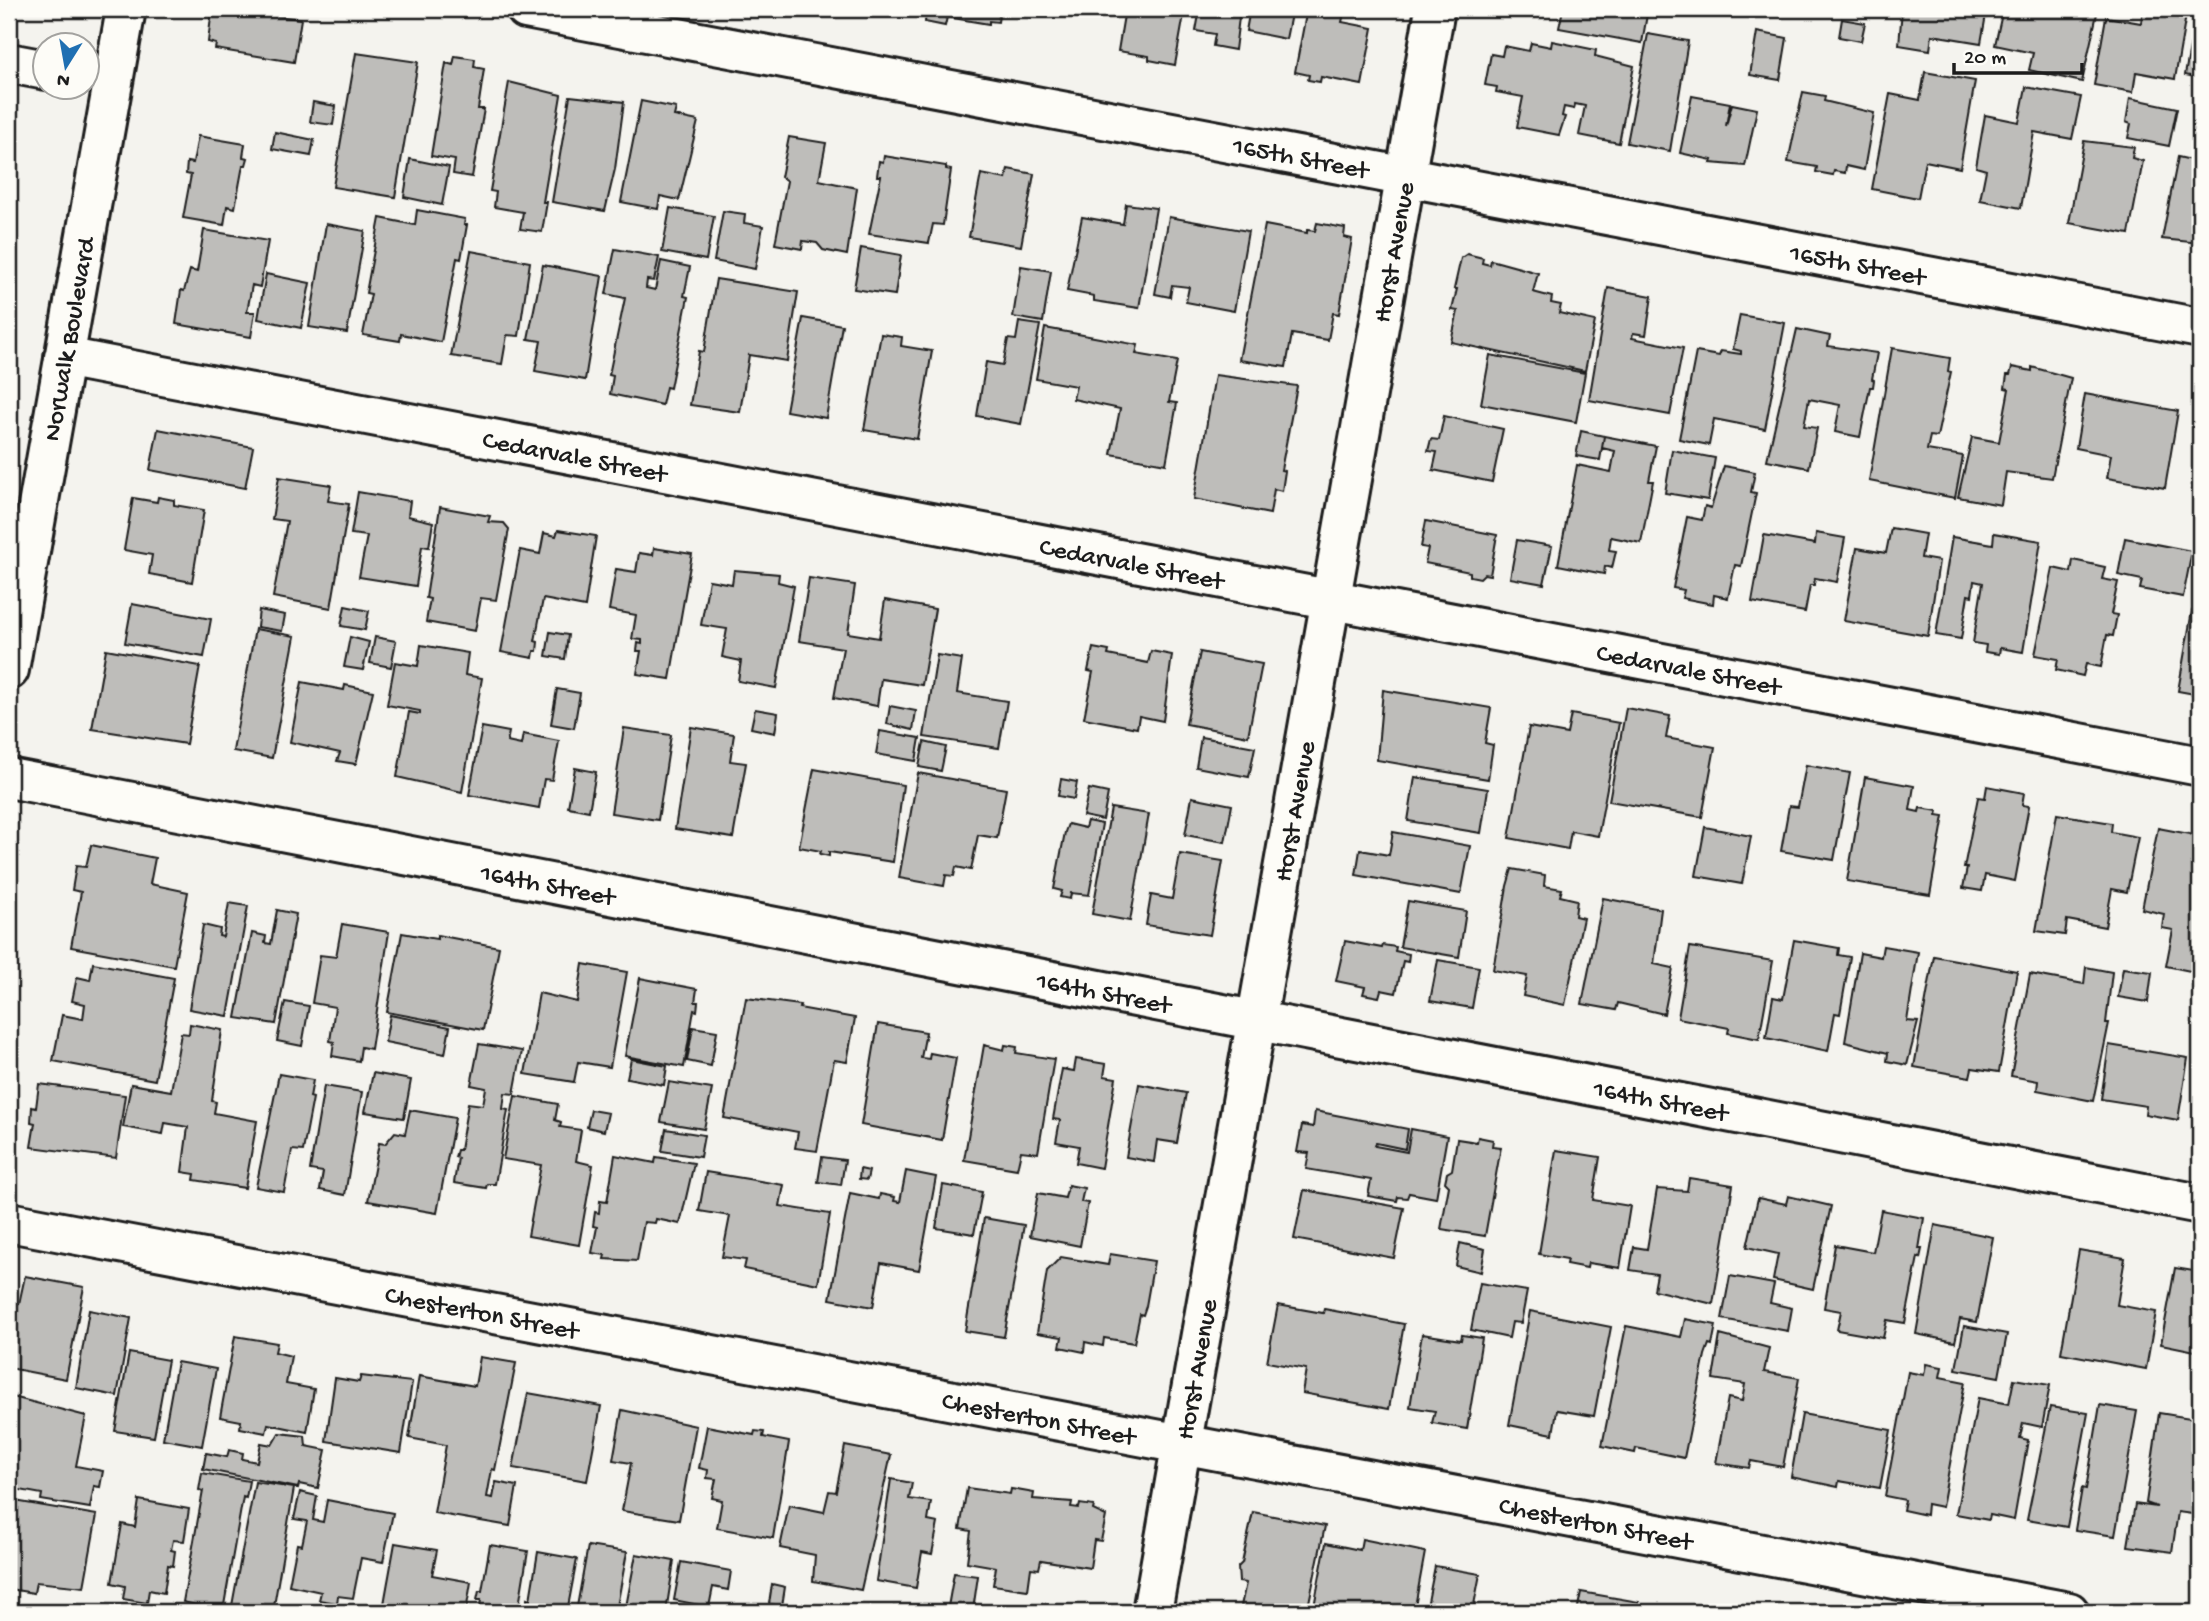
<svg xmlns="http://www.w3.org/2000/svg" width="2209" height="1621" font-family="'Gochi Hand',sans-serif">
	<rect width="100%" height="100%" fill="#f4f3ee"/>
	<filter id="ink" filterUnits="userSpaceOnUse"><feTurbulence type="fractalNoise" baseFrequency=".0143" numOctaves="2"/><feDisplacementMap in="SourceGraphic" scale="14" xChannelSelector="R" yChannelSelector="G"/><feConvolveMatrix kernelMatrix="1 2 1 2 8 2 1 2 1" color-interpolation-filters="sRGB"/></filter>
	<g filter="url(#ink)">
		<path fill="#bebdba" stroke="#1c1c1c" stroke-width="2" d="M212,9L301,19L294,62L215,49L216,44L208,42Z
			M842,9H881L880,14Z
			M919,9H1000L998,22L989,21V24L947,17L945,26L925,22L926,14L918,13Z
			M1125,9H1185L1175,65L1149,60V56L1118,51Z
			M1200,9H1240L1235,50L1213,46L1215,34L1196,31Z
			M1250,9H1292L1286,39L1246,31Z
			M1307,9H1345L1342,22L1373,28L1362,85L1321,77L1320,82L1308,80L1309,75L1295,72Z
			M1563,9H1648L1642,43L1559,28Z
			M1902,9H1987L1981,43L1932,35L1930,50L1899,45Z
			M2003,9H2098L2082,82L2029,70L2033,53L1995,45Z
			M2143,9H2187L2175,79L2136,72L2133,92L2094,85L2106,17L2141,23Z
			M2197,9H2200V78L2185,75Z
			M1842,19L1865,23L1861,41L1839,37Z
			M1757,32L1787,38L1780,80L1750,75Z
			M1648,34L1688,41L1670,151L1627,143Z
			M1552,41L1596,50L1595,56L1634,66L1619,143L1579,135L1585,106L1575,104L1574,109L1564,107L1562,116L1565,117L1559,135L1517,127L1523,97L1496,92L1497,87L1485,85L1491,54L1502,56L1504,46L1529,51L1531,43L1551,47Z
			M356,53L418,62L395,197L333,187Z
			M455,56L475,59L474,67L484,69L478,109H484L472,177L453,174L455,160L431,156L446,63L453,65Z
			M1925,72L1975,81L1960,168L1925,161L1918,198L1872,189L1890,94L1920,100Z
			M509,82L561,95L543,202H547L542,232L520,229L523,212L494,207L496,192L490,191Z
			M2026,87L2081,97L2072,139L2034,132L2021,208L1980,200L1986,170L1976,167L1985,115L2019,122Z
			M1803,92L1825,96L1824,101L1874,113L1864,170L1846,166L1845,173L1834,171L1833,175L1816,172L1817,167L1788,162Z
			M570,96L624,102L615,169L605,211L552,202Z
			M1692,96L1730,103L1726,126L1732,104L1757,109L1745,166L1711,163L1712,160L1680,153Z
			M2130,98L2177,108L2169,146L2128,138L2131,124L2126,122Z
			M641,101L676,108L674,116L698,121L679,200L660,196L658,209L621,202Z
			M313,102L336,106L333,125L310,122Z
			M275,132L314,140L311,156L272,149Z
			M198,136L245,144L243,157L248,158L246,165H243L235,208L227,206L224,225L183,218L191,175L186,174L187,162L193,163Z
			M789,137L826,143L819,180L857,188L847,255L823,250L817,243L803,241L802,249L775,244L787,181L781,177Z
			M2084,141L2134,147L2132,158L2143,161L2129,234L2069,223Z
			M884,156L946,166V169L951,170L943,225L933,224L929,243L869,234L881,176H877L879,161L883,162Z
			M2178,157L2200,162V243L2162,239Z
			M410,159L449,167L442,205L404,197Z
			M1008,169L1034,174L1021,246L969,237L981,174L1006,179Z
			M1126,204L1156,208L1139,308L1094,301V296L1067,291L1082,217L1123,224Z
			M670,208L714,216L706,260L662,252Z
			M417,210L465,219L464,225H467L461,259L457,258L441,342L401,334L400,341L363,335L371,294L366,293L380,218L415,225Z
			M723,211L745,214L744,223L763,226L755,269L714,261Z
			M1169,217L1248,231L1234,311L1186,302L1189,287L1172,285L1170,297L1155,294Z
			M1317,223L1345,228L1344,237L1352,239L1339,314L1333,313L1328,340L1292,334L1286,367L1239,360L1265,225L1307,233V230L1315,231Z
			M326,224L365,231L347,333L309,327Z
			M204,230L268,241L260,287L252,285L247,312H255L251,337L176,324L181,290L184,291L190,270L197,272Z
			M861,248L901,255L895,295L854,289Z
			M615,249L659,257L654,281L647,280L646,288L655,290L661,261L690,267L684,296L688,297L670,388L666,387L662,405L610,394L613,376L609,375L625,298L606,294Z
			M471,251L530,262L519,336L507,335L502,364L451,356Z
			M1467,254L1483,258L1482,263L1490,265L1491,260L1538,273L1533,292L1552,297L1551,303L1561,305L1559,313L1595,321L1585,371L1451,342L1458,311L1452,310L1457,289H1454L1461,258Z
			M543,265L602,276L585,380L535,371L541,341L528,339Z
			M1021,266L1051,271L1043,322L1013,317Z
			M266,274L310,283L301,328L258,319Z
			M716,279L798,292L787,361L749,355L740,412L690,405L699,351L704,352Z
			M1608,288L1652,296L1646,335L1633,333L1632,338L1683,348L1670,415L1589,400Z
			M1740,315L1785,323L1765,429L1714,419L1709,445L1679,439L1696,352L1719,356L1721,351L1741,354V351L1733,349Z
			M803,318L842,325L826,418L786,411Z
			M1019,322L1040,325L1021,424L977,416L986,362L1003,365L1008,339L1016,340Z
			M1045,328L1138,345L1136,354L1177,361L1169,402L1177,403L1166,464L1111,454L1120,409L1073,399L1076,386L1036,379Z
			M1797,329L1830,336L1828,346L1877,353L1872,379L1874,380L1873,387H1870L1860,437L1835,432L1840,405L1809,399L1804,426L1817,428L1809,468L1767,460Z
			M881,334L902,337L901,346L932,351L917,439L864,430Z
			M1892,348L1950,358L1948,371L1951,372L1937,437L1930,436L1927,450L1963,456L1955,498L1869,481Z
			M1490,355L1585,373L1576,422L1481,404Z
			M2012,367L2032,371V367L2071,378L2052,478L2006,472L2001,505L1958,497L1972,437L1999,442L2009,389L2005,388L2007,375H2010Z
			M1215,375L1297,386L1281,470L1285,471L1282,491L1274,489L1270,514L1194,499Z
			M2085,394L2178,411L2165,488L2107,478L2111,455L2076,448Z
			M1444,416L1503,429L1492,482L1433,470L1437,452L1428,451L1431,439L1439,440Z
			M158,429L253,447L245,488L150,470Z
			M1581,431L1604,436L1600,460L1576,456Z
			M1604,436L1656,446L1649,481H1653L1641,543L1611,537L1609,550L1616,551L1612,568L1605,566L1604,574L1558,565L1577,465L1611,472L1615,451L1602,448Z
			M1672,450L1715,458L1708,500L1665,493Z
			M1724,466L1755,472L1751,492L1756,493L1741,566L1735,565L1728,598L1714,595L1713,604L1682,598L1684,590L1673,588L1687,517L1702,520L1705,506L1711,508Z
			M279,477L331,485L328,501L349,504L331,608L273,597L287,521L272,519Z
			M358,492L410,501L408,516L433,522L429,547L422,546L416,586L359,577L367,536L351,534Z
			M158,497L174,500V505L204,510L192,582L149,574L152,555L124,550L133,498L157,502Z
			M440,507L490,516L488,522L504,523L509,529L496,600L481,598L475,631L426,622L430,599L426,598Z
			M1426,521L1497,535L1490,575L1484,574L1480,578L1470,576V572L1425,563L1428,548L1421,547Z
			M1891,528L1925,534L1921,558L1939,561L1928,636L1844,621L1857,548L1886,553Z
			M558,530L596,536L585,607L543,599L535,641L538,642L537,651H534L533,658L501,652L520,550L540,554L544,533L556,536Z
			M1816,533L1845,538L1837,582L1815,578L1814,585H1810L1805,612L1752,602L1764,535L1815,544Z
			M1994,533L2041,541L2023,652L2000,648L1999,654L1985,652L1986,645L1973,643L1983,583L1974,581L1972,596L1968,595L1961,639L1936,635L1952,537L1993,544Z
			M2125,538L2192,551L2183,597L2140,589L2142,580L2118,575Z
			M1517,540L1552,546L1544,584L1510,578Z
			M654,548L692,554L670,679L637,674L641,651H637L638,643L642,644V640L632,639L636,615L609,610L616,569L636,572L639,553L653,555Z
			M2073,560L2105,567L2102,579L2118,582L2111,614L2117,615L2113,636L2107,635L2101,667L2086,664L2083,676L2056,670L2058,659L2035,655L2053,568L2071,572Z
			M734,570L779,574L778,582L794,586L776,688L738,681L741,661L722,657L727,629L701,625L709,580L732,584Z
			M809,578L855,585L848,633L879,638L885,600L935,609L922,685L881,679L877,706L834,698L843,648L799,641Z
			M132,604L211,619L204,657L125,643Z
			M345,606L369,611L365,630L341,626Z
			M259,610L285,615L282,631L257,627Z
			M2192,611L2200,613V695L2178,691Z
			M255,629L295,636L272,758L233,751Z
			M550,632L568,635L565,659L546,656Z
			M350,637L369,642L363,670L344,667Z
			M375,637L396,641L391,667L370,663Z
			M421,645L468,653L465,675L482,678L462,792L397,777L409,712L420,714V711L387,705L395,662L418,666Z
			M1093,648L1109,651L1108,655L1148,663L1151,651L1172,655L1163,721L1139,716L1137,728L1084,718L1093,672L1088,671Z
			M106,649L200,666L186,744L92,729Z
			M1200,652L1262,664L1248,736L1186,724Z
			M937,655L962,659L957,693L1007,701L999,748L924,737Z
			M302,682L344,690L345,685L373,691L356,764L337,761L340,753L290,742Z
			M557,689L580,693L574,728L551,724Z
			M1383,690L1491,708L1485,743L1493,745L1488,779L1377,760Z
			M890,706L916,711L913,730L887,724Z
			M1626,708L1670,716L1666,738L1715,747L1702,817L1609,801Z
			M755,709L778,713L775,733L751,728Z
			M1571,714L1619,723L1598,836L1571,831L1568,849L1509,838L1529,727L1567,734Z
			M482,727L509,732L507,742L521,745L523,734L559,741L552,780L544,779L539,808L469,795Z
			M691,727L734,734L730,761L746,763L733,838L675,829Z
			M624,728L671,735L658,820L611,813Z
			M880,731L920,738L916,761L876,754Z
			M1201,737L1255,747L1249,777L1196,767Z
			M924,742L946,747L941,771L919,767Z
			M1806,765L1850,773L1834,860L1781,851L1789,806L1798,807Z
			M575,768L596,772L589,811L568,807Z
			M814,769L903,785L893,862L829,852V856L820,854L821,851L799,847Z
			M918,773L1006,789L997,838L978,835L971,870L956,867L954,876L946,875L944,886L899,878Z
			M1415,777L1488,789L1481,833L1408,821Z
			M1865,777L1914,786L1910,810L1919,812L1920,808L1938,811L1937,815L1944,816L1930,895L1847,881Z
			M1061,779L1077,782L1074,799L1058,796Z
			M1987,786L2024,793L2022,805L2029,806L2015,881L1985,875L1982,891L1963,888L1967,868H1964L1978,797L1985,798Z
			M1089,789L1108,793L1103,820L1083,816Z
			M1192,797L1232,805L1225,842L1185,835Z
			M1111,808L1149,814L1130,921L1092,914Z
			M2057,814L2112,823L2111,832L2138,837L2127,892L2112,889L2105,927L2067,920L2065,935L2036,931Z
			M1087,821L1102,824L1089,895L1071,893L1070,899L1060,897L1062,891L1054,889L1065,832L1068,824L1085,828Z
			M1705,827L1751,836L1742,884L1696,876Z
			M2158,828L2200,836V973L2166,966L2173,930L2162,928L2164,914L2142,909Z
			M1393,832L1470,846L1461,894L1356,875L1360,850L1389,855Z
			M91,845L155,858L150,884L188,892L174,966L71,947L81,892L72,890L76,866L86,867Z
			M1180,854L1223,861L1210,935L1146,925L1151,895L1172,899Z
			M1512,869L1545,875L1544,886L1562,889L1560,896L1577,900L1575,916L1583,918L1565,1005L1523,996L1527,976L1493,970L1507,886Z
			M1603,898L1661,909L1654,964L1673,968L1664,1014L1618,1003L1616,1010L1582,1004Z
			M1408,901L1466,911L1459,957L1400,947Z
			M229,903L248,906L228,1016L189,1009L203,925L220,929L219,936L223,937Z
			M277,910L296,914L276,1024L236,1018L252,933L266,936L265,943L271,944Z
			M342,924L389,932L371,1049L361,1047L359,1061L332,1056L334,1042L330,1041L335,1007L312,1003L320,955L336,957Z
			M402,933L437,939V935L499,947L483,1030L387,1012Z
			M1794,940L1839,948L1838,955L1850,957L1840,1014L1835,1013L1828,1051L1766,1038L1773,997L1783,999Z
			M1345,941L1382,948L1383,945L1396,947L1395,951L1409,954L1408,962L1403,961L1396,993L1381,990L1379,997L1363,994L1365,987L1336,981Z
			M1883,946L1918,952L1907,1021L1918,1022L1907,1065L1887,1061L1888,1053L1845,1042L1860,953L1881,957Z
			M1690,947L1773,961L1759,1039L1728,1033L1729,1028L1678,1018Z
			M1934,956L2017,971L1999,1072L1972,1068L1970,1077L1914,1067Z
			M1438,960L1479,967L1472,1008L1430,1001Z
			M93,963L174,978L155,1080L53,1061L62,1015L83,1019L85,1004L72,1001L77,977L90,980Z
			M583,964L627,972L610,1067L578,1062L574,1082L525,1074L539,993L577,1002Z
			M2086,967L2112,972L2106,1023H2109L2093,1101L2037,1090L2038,1081L2011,1076L2030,974L2084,984Z
			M2123,968L2152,972L2148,1002L2118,997Z
			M640,978L697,989L695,1002H698L697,1011L694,1010L684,1067L625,1056Z
			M746,998L800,1005L799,1008L855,1018L847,1062L834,1060L817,1151L795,1148L798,1132L724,1118Z
			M285,1002L309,1006L302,1046L277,1041Z
			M390,1015L450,1027L445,1054L385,1042Z
			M190,1024L222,1030L212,1101L216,1102L214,1113L257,1121L245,1188L194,1180L195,1174L182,1172L188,1127L165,1123L163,1134L123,1127L131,1084L171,1091L181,1033L189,1034Z
			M878,1024L926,1032L921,1058L929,1059L930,1053L956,1058L942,1140L861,1125Z
			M693,1027L717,1031L711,1066L687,1061Z
			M479,1044L522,1051L514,1094L505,1093L503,1109L508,1110L495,1184H487L486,1188L454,1183L458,1158L455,1157L457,1150H460L468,1103L483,1105L486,1088L471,1085Z
			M984,1045L1004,1050L1005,1045L1017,1047L1016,1053L1054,1059L1038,1153L1021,1151L1017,1169L964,1160Z
			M2109,1045L2188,1058L2178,1120L2145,1114L2146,1106L2101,1099Z
			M631,1059L667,1066L664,1085L627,1078Z
			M1076,1059L1106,1064L1104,1076L1116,1078L1101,1168L1076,1163L1079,1146L1056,1142L1060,1120L1053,1119L1062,1069L1074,1071Z
			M373,1073L411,1080L404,1118L365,1112Z
			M279,1074L313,1080L310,1097L313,1098L303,1151L292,1150L284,1192L256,1187Z
			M669,1082L712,1089L704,1129L661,1122Z
			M39,1084L125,1095L116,1158L31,1147L35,1123L31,1122L32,1107L36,1108Z
			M1139,1084L1186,1093L1177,1143L1157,1140L1154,1162L1126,1157Z
			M324,1086L362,1092L345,1195L320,1190L323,1172L310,1170Z
			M515,1096L558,1104L555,1120L561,1122L560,1127L581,1130L576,1161L593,1165L579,1245L528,1236L541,1165L503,1159Z
			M410,1110L455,1118L437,1213L368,1201L379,1143L385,1144L395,1132L405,1134Z
			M591,1110L608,1113L604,1131L587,1127Z
			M1315,1111L1408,1129L1405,1149L1376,1143L1375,1146L1407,1152L1411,1129L1447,1136L1436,1198L1409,1193L1407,1198L1398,1197L1397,1201L1368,1196L1371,1180L1306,1169L1309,1153L1297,1152L1302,1125L1313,1127Z
			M666,1129L704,1135L700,1157L662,1151Z
			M1478,1137L1493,1140L1492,1146L1501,1147L1485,1236L1441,1229L1449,1186L1445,1182L1447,1173L1452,1170L1457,1139L1477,1142Z
			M1556,1150L1600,1157L1593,1200L1630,1206L1620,1268L1588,1263L1587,1268L1566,1264L1567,1259L1539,1254Z
			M615,1155L655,1163L656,1157L694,1163L680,1224L656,1219L655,1223L644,1222L637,1261L604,1259L605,1255L592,1253L597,1227L593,1226L595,1212L599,1213L600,1201L607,1202Z
			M822,1157L845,1160L841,1185L818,1182Z
			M860,1169L869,1171L867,1180L859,1179Z
			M906,1171L936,1177L919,1270L881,1263L873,1307L830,1299L850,1193L879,1199L880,1194L895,1197L894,1201L900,1202Z
			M706,1172L784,1185L780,1206L830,1214L818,1284L744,1269L746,1260L722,1257L730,1216L699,1211Z
			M1689,1178L1733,1185L1713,1304L1654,1290L1657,1274L1630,1270L1634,1247L1647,1249L1657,1189L1687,1191Z
			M943,1185L982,1192L974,1234L936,1228Z
			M1068,1185L1084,1188L1081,1202L1088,1203L1080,1246L1030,1236L1038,1193L1065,1198Z
			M1304,1190L1404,1208L1394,1258L1294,1239Z
			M1788,1196L1831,1206L1813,1289L1773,1280L1778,1254L1747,1247L1758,1198L1786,1204Z
			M1881,1210L1924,1218L1919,1249H1922L1920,1258L1918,1257L1905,1323L1887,1320L1883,1338L1837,1330L1841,1311L1824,1308L1835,1245L1873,1252Z
			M984,1218L1024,1225L1004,1337L965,1331Z
			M1935,1225L1993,1237L1977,1322L1960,1319L1955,1342L1916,1334Z
			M1460,1243L1485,1249L1481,1272L1456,1266Z
			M2079,1250L2125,1258L2117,1305L2156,1312L2146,1369L2061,1353Z
			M1110,1254L1154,1261L1146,1306L1143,1315L1140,1314L1134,1343L1104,1338L1103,1346L1085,1342L1084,1352L1060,1347L1062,1337L1037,1333L1047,1271L1061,1257L1108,1265Z
			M2175,1268L2200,1272V1352L2161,1344Z
			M25,1276L84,1287L66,1379L9,1368V1321L12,1303L19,1304Z
			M1730,1276L1774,1284L1770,1303L1792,1308L1788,1331L1722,1319Z
			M1480,1283L1527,1291L1521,1323L1512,1322L1509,1338L1471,1330Z
			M1278,1305L1323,1313L1324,1309L1404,1324L1389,1409L1302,1393L1306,1369L1267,1362Z
			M89,1310L131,1318L117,1396L76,1388Z
			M1530,1311L1611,1327L1594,1416L1557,1410L1553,1434L1509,1425Z
			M1685,1319L1716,1325L1712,1345L1709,1344L1705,1355L1684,1458L1636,1448L1635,1453L1602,1446L1626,1326L1681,1337Z
			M1964,1326L2007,1334L1999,1377L1956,1369Z
			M1422,1334L1461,1340L1462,1335L1482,1338L1467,1429L1432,1423L1435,1411L1410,1407Z
			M1720,1335L1769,1348L1764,1372L1799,1378L1783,1467L1751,1461L1749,1468L1716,1463L1728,1398L1742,1401L1745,1384L1713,1379Z
			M235,1336L277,1343L275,1352L291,1356L286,1384L314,1389L307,1432L268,1424L266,1433L240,1428L241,1421L220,1417Z
			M129,1353L168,1360L154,1437L115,1431Z
			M480,1357L516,1363L495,1470L492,1469L487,1497L493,1498L496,1482L517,1486L510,1526L434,1513L446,1445L409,1438L419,1376L475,1386Z
			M177,1362L216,1369L202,1446L163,1439Z
			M1926,1364L1942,1367L1940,1377L1965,1382L1942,1507L1927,1504L1926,1515L1903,1510L1905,1500L1885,1496L1908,1372L1924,1375Z
			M361,1376L412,1382L401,1453L326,1441L335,1378L359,1382Z
			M2014,1379L2050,1385L2042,1427L2023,1423L2020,1438L2028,1440L2014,1520L1990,1515L1989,1520L1956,1514L1978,1398L2009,1404Z
			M528,1393L601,1406L587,1481L513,1468Z
			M9,1396L86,1416L76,1466L103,1471L100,1487L94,1486L90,1508L41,1500L42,1494L9,1488Z
			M2100,1405L2137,1411L2115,1536L2075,1530L2082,1488L2086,1489Z
			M2050,1407L2088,1413L2067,1527L2027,1520Z
			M622,1410L696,1426L679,1520L622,1511L631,1463L613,1460Z
			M2159,1413L2197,1419L2196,1427L2200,1428V1515L2178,1512L2172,1552L2128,1546L2135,1504L2157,1507L2146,1503Z
			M1802,1414L1891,1430L1880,1488L1839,1481L1838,1487L1791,1477Z
			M707,1426L754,1435L755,1431L764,1432L763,1437L789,1442L773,1538L717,1528L722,1500L712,1498L716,1479L707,1478L708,1470L699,1468Z
			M279,1433L305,1436L306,1446L326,1450L318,1488L299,1484L298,1488L203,1469L206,1453L227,1457L229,1450L243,1453L242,1459L257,1462L261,1443L272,1445Z
			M845,1446L891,1455L861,1590L813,1581L815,1555L780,1548L789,1505L824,1512L829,1491L836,1492Z
			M202,1473L249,1481L246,1498L243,1497L223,1611L183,1602L203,1491L199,1490Z
			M891,1479L912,1483L909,1499L931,1502L928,1521L938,1523L932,1554L922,1552L916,1588L876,1581Z
			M255,1482L294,1488L273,1612H235L231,1611Z
			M967,1488L1010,1494L1011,1489L1034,1493L1033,1499L1072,1502L1071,1507L1079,1508L1080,1504L1094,1506L1093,1510L1106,1516L1101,1541L1094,1540L1090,1568L1041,1560L1039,1569L1031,1568L1028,1590L993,1585L996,1567L967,1562L971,1531L960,1529Z
			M300,1492L317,1496L313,1520L323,1522L327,1500L393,1513L383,1562L361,1558L353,1598L338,1596L337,1603L319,1600L321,1592L289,1585L297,1544L302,1545L307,1521L294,1519Z
			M9,1500L97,1515L84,1587L36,1582L34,1593L9,1589Z
			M139,1500L189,1509L184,1541L173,1540L171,1550L175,1551L173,1566L168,1565L164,1593L149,1590L147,1603L123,1599L125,1586L112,1583L122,1524L135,1527Z
			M1253,1512L1325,1526L1307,1612H1275L1241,1606L1246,1583L1239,1582L1238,1567L1242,1563Z
			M1362,1539L1425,1552L1414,1612H1313L1326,1543L1360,1550Z
			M395,1543L437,1550L432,1575L471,1582L466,1612H422L384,1604Z
			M490,1545L528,1551L518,1612H479L481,1600H477L479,1591H482Z
			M588,1546L627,1552L616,1612H576Z
			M538,1552L577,1559L567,1612H527V1599L530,1600Z
			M636,1554L674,1561L666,1612H625Z
			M681,1562L731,1571L728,1590L713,1587L709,1607L674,1600Z
			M1435,1566L1480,1574L1473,1610L1477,1611L1478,1607L1491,1610V1612H1426Z
			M954,1573L978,1576L973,1610L948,1607Z
			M772,1584L785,1587L782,1606L769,1604Z
			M1581,1592L1639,1602L1637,1612H1577Z
			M894,1607L916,1611V1612H893Z"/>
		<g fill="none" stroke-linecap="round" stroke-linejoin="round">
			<g stroke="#1c1c1c" stroke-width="44">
				<path id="minor" d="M526,9L2200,328
					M9,63L46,70
					M64,357L2200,766
					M9,670L126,9
					M9,778L2200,1204
					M9,1222L2069,1612
					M1152,1612L1435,9"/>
			</g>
			<use href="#minor" stroke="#fdfcf7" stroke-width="38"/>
		</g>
	</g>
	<g text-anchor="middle" stroke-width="5" stroke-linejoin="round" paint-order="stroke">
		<g font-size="26" fill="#1c1c1c" stroke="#fdfcf7">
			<text transform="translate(1301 156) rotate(11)" y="9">165th Street</text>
			<text transform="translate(1392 252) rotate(-80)" y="9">Horst Avenue</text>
			<text transform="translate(1858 263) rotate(11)" y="9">165th Street</text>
			<text transform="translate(67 339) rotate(-80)" y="9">Norwalk Boulevard</text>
			<text transform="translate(575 455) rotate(11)" y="9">Cedarvale Street</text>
			<text transform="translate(1132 562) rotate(11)" y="9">Cedarvale Street</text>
			<text transform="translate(1689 668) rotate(11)" y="9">Cedarvale Street</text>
			<text transform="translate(1293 811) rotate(-80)" y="9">Horst Avenue</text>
			<text transform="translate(548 883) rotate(11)" y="9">164th Street</text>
			<text transform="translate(1104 991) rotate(11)" y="9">164th Street</text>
			<text transform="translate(1661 1099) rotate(11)" y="9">164th Street</text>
			<text transform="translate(482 1311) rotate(11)" y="9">Chesterton Street</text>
			<text transform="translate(1195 1369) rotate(-80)" y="9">Horst Avenue</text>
			<text transform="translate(1039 1417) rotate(11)" y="9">Chesterton Street</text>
			<text transform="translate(1596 1522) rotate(11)" y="9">Chesterton Street</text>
		</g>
	</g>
	<rect width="2209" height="1621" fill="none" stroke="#fdfcf7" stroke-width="35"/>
	<rect x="18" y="18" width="2174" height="1586" fill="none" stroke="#1c1c1c" stroke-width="2.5" filter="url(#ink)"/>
	<g transform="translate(66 66) rotate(191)"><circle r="33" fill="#fdfcf7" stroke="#a3a29f" stroke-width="2"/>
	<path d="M0-5L12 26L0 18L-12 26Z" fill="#1f6fb2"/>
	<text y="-10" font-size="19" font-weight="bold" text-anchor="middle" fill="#1c1c1c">N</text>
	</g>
	<path d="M1954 63v10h128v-10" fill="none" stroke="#1c1c1c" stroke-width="3.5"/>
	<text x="1964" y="63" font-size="21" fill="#1c1c1c" stroke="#fdfcf7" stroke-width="5" paint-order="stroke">20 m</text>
</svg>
